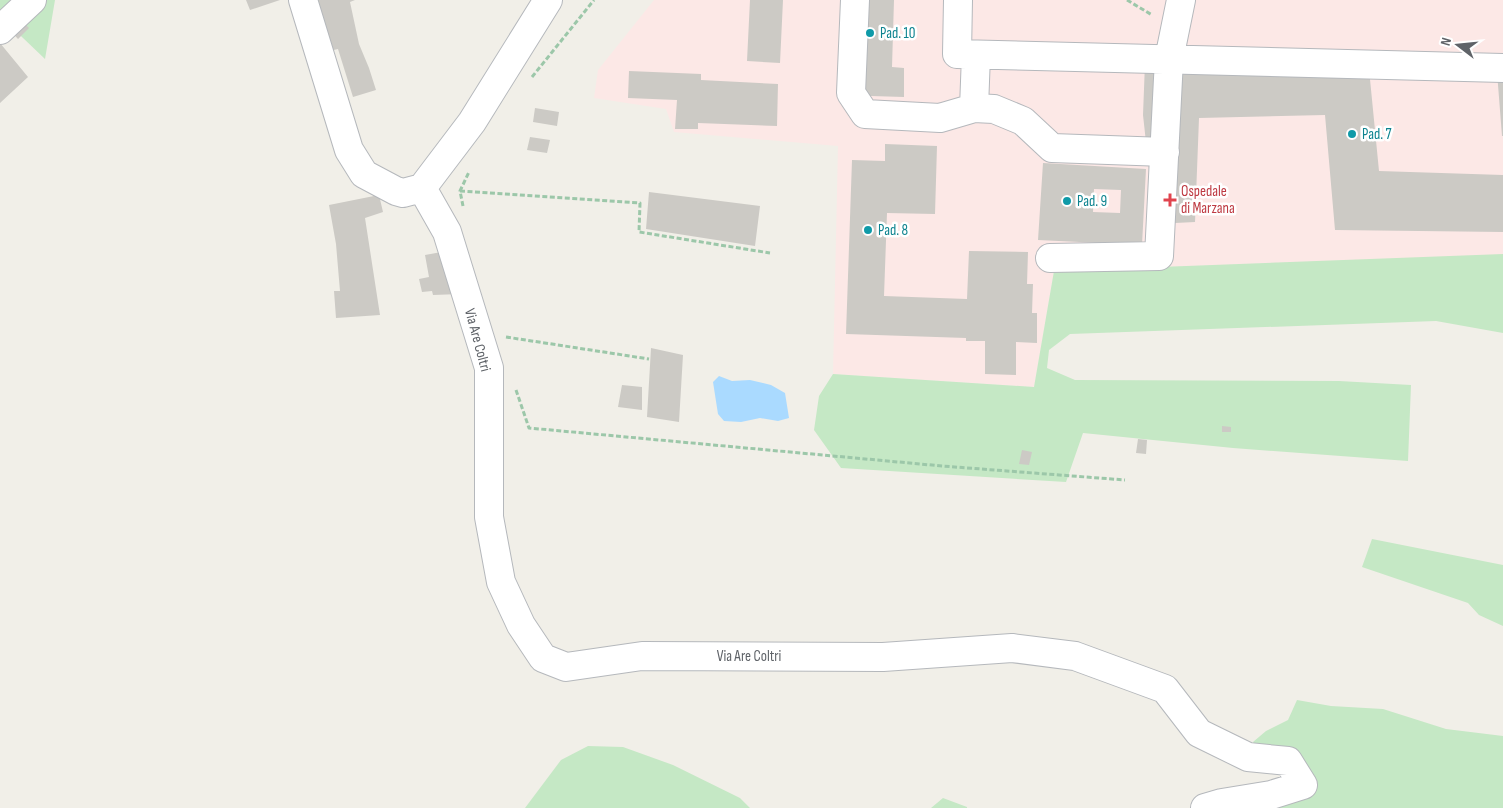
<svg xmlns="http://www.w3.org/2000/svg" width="1503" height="808" font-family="'Sofia Sans Condensed',sans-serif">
	<rect width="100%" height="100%" fill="#f1efe8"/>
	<path fill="#fce8e6" d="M654,0H1503V255L1054,271L1034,387L833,374L838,146L674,132L666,109L594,98L598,70Z"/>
	<path fill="#c5e8c5" d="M0,0H55L45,59L0,16Z
		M1503,254V333L1436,321L1070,334L1049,350L1047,368L1075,380L1339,381L1411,385L1408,461L1233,448L1083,433L1066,482L841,468L814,430L819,396L833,374L1034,387L1054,271Z
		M1372,539L1503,565V626L1479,615L1468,603L1362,567Z
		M1297,700L1331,706L1383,709L1446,729L1503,736V808H1263L1309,795L1258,752L1253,742L1266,731L1288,720Z
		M588,746L623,747L673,765L740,798L750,808H525L561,760Z
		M943,798L967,807V808H931Z"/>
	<path fill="#aadaff" d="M719,376L732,381L750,380L771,385L785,393L789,418L778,421L760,418L741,422L724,421L718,414L713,382Z"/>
	<path fill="#cccac5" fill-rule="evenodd" d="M246,0H280L250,10Z
		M307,0H355L350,2L359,44L369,68L376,90L353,97L338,49L316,54Z
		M750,0H783L780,63L747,61Z
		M847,0H894L892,67L904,68V97L838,95L839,65Z
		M18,17L29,28L18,39L8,28Z
		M0,43L28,77L0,103Z
		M1145,63L1369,69L1379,171L1503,175V232L1335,230L1325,115L1199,118L1195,222L1155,224L1143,115Z
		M629,71L701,74V80L778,84L777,126L698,123V129H675L677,100L628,98Z
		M1497,72L1503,73V136H1502Z
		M535,108L559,112L557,126L533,122Z
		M530,137L550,140L547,153L527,150Z
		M885,144L937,146L935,214L887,213L884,296L967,299L969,251L1028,252L1027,284H1033L1032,313H1037V343L1016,342V375L985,374V341H966V338L846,334L852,160L885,161Z
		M1043,163L1146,169L1142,245L1038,240ZM1094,189L1121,190L1120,213L1093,212Z
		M649,192L760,206L755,246L646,229Z
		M379,195L383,212L365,218L380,315L336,318L334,291H340L336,244L329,205Z
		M447,251L460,294L433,295L432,291L422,292L419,279L429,277L425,255Z
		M651,348L683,355L679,422L647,417Z
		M622,385L642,387V410L618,407Z
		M1222,426L1231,427V432H1222Z
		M1138,439L1147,440L1146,454L1136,453Z
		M1022,450L1032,452L1029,465L1019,464Z"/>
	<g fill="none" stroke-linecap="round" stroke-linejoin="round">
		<g stroke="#b5b8bc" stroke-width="30">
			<path id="minor" d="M303,0L349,150L364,174L396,191L403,193L422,188L472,122L548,0
				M855,0L851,93L865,114L940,118L974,108L976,55
				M958,0L957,54L1503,68
				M0,30L32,0
				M974,108L994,109L1023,121L1052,148L1165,152
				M422,188L447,232L489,368V517L501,582L521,625L543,658L566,667L642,656L883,657L1012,648L1075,656L1165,689L1199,733L1248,757L1288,761L1303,785L1271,795L1222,803L1205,808
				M1050,258L1159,256L1169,59L1181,0"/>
		</g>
		<path stroke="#9cc7a9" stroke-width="3" stroke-dasharray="5 2.5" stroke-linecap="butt" d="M1127,0L1152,15
			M532,77L594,0
			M460,191L640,203L639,232L770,253
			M463,206L460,191L469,172
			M506,337L649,359
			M516,390L529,428L942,466L1125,480"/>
		<use href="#minor" stroke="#fff" stroke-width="28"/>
	</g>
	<g fill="#0f9aa8" stroke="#fff" stroke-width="2">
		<circle cx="870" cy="33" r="5"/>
		<circle cx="1352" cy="134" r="5"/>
		<circle cx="1067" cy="201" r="5"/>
		<circle cx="868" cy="230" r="5"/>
	</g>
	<path fill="#e0444e" stroke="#fff" stroke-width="2" d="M1167.5 192.5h5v5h5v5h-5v5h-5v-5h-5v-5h5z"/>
	<g text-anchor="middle" stroke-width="5" stroke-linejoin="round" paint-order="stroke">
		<g font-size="15" fill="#0d838f" stroke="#fff" text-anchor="start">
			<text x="880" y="38">Pad. 10</text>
			<text x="1362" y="139">Pad. 7</text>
			<text x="1077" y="206">Pad. 9</text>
			<text x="878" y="235">Pad. 8</text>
		</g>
		<g font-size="15" fill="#be3a42" stroke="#fff" text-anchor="start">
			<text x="1181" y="196">Ospedale<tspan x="1181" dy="17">di Marzana</tspan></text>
		</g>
		<g font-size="15" fill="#5f6368" stroke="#fff">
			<text transform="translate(478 340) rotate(75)" y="5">Via Are Coltri</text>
			<text x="749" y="661">Via Are Coltri</text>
		</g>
	</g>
	<g transform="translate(1458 45) rotate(286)" stroke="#ffffff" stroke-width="4" paint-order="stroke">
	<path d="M0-4L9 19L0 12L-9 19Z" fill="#5f6368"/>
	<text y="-8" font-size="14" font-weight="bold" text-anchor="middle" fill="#5f6368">N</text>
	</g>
</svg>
